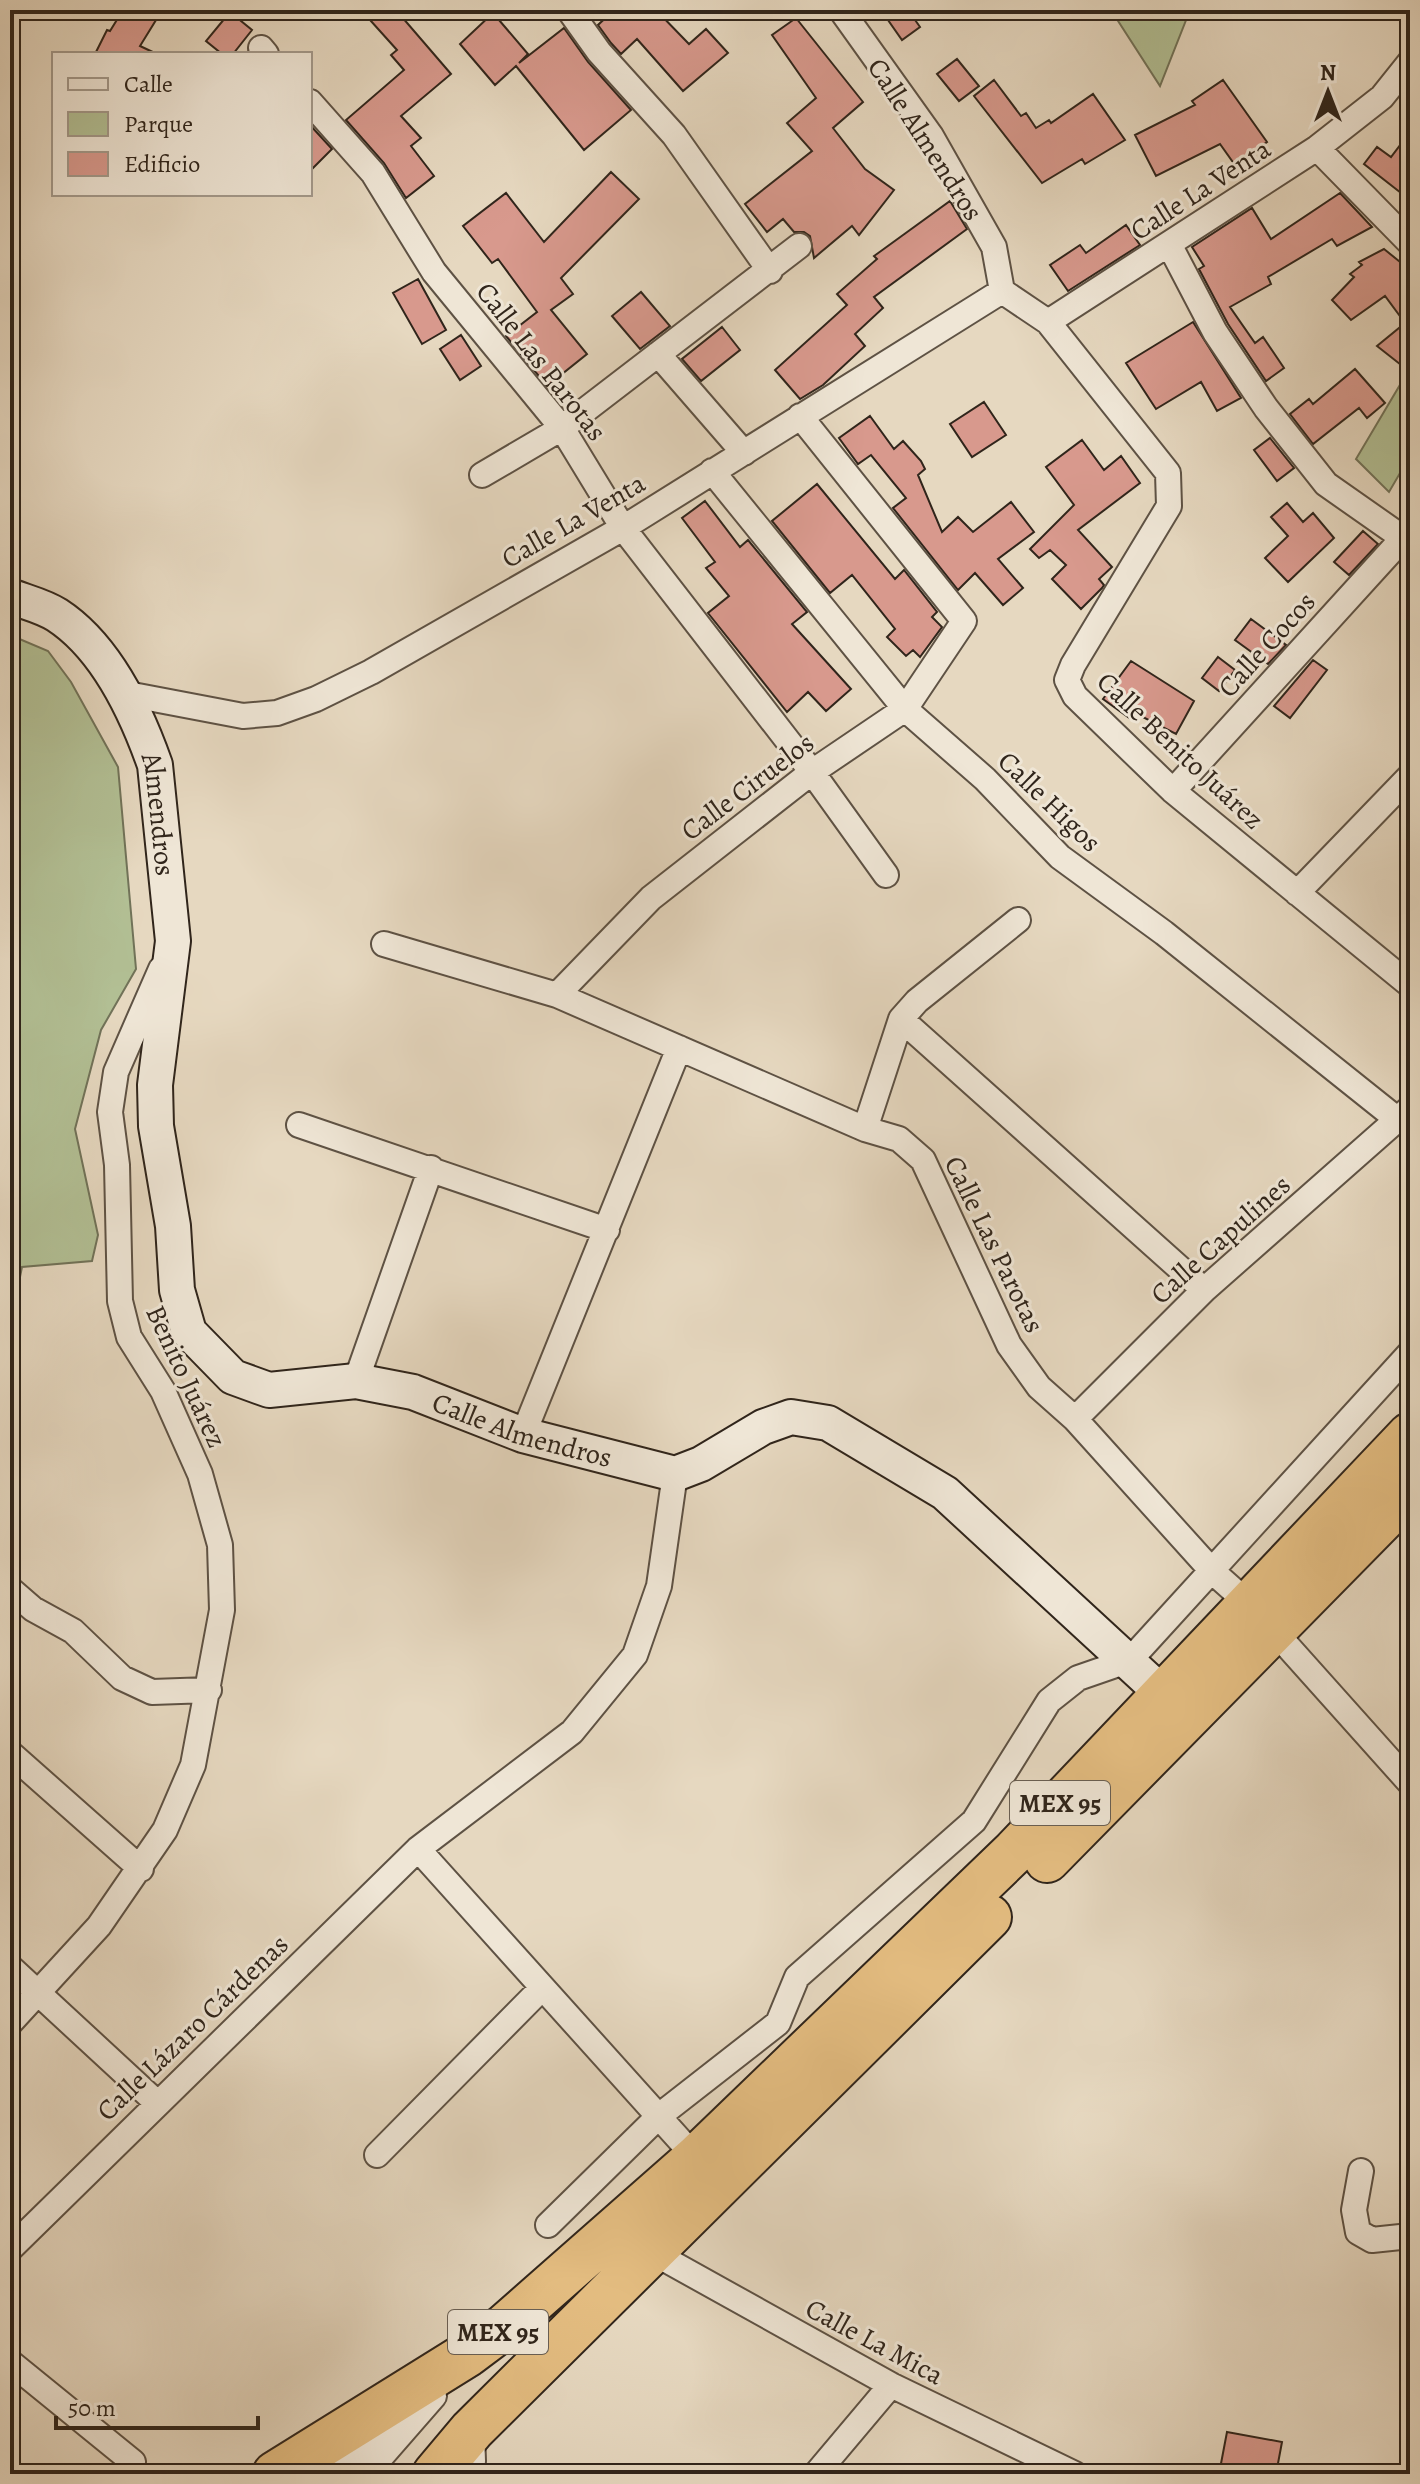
<svg xmlns="http://www.w3.org/2000/svg" width="1420" height="2484" font-family="Alegreya,serif">
	<rect width="100%" height="100%" fill="#e6d8c0"/>
	<filter id="stains"><feTurbulence type="fractalNoise" baseFrequency=".0025" numOctaves="4"/><feColorMatrix values="0 0 0 0 .2 0 0 0 0 .09 0 0 0 0 .02 0 0 0 .5 -.17"/></filter>
	<radialGradient id="worn" r=".72"><stop offset=".6" stop-color="#630" stop-opacity="0"/><stop offset="1" stop-color="#630" stop-opacity=".3"/></radialGradient>
	<path fill="#b2bf94" stroke="#717258" stroke-width="2" d="M1111,10H1190L1160,86Z
		M1410,368V456L1389,492L1356,459Z
		M10,635L48,651L71,682L118,767L136,969L101,1030L75,1129L98,1235L92,1261L22,1267L10,1327Z"/>
	<path fill="#d8998d" stroke="#30251b" stroke-width="2" d="M123,10H140L156,20L140,46L157,54H95L107,30L110,31Z
		M361,10H396L451,74L401,116L421,138L411,146L434,176L406,198L384,163L346,120L404,70L391,55L397,50Z
		M614,10H656L689,44L706,29L728,53L683,91L637,39L621,54L611,43L598,25Z
		M881,10H908L920,27L902,40Z
		M230,12L252,30L233,54H222L206,41Z
		M493,13L528,54L519,63L564,28L588,62L631,110L584,150L516,66L495,85L460,44Z
		M796,18L863,102L833,128L865,169L894,190L859,235L852,226L814,258L810,236L804,232H794L783,219L767,232L745,204L812,151L787,123L816,98L772,35Z
		M957,59L979,86L959,101L937,74Z
		M994,80L1021,116L1026,113L1036,128L1049,120L1051,123L1093,94L1125,140L1085,164L1082,159L1042,183L974,96Z
		M1223,80L1267,142L1235,165L1220,144L1156,176L1135,135L1195,105L1192,101Z
		M310,125L332,149L310,171Z
		M1410,132V200L1364,164L1377,147L1391,157Z
		M611,172L639,199L561,278L573,294L551,310L587,354L547,386L506,336L537,312L498,259L492,263L463,226L506,193L544,242Z
		M1340,193L1372,227L1337,246L1332,239L1268,277L1271,284L1230,307L1255,343L1263,337L1284,368L1266,381L1228,324L1199,269L1204,266L1192,247L1252,208L1271,239Z
		M950,201L967,229L874,297L883,308L855,334L865,346L823,385L800,399L775,370L847,305L837,294L877,259L874,256Z
		M1126,225L1140,245L1068,291L1050,265L1080,245L1086,253Z
		M1384,249L1410,270L1402,286L1410,293V372L1377,346L1405,323L1385,296L1351,320L1332,300L1354,277L1350,274L1362,265L1359,262Z
		M418,279L446,330L422,344L393,293Z
		M641,292L670,326L640,349L612,316Z
		M1193,322L1241,398L1217,411L1201,382L1156,409L1126,363Z
		M722,327L740,350L701,381L682,359Z
		M461,335L481,366L460,380L440,349Z
		M1355,369L1385,403L1367,418L1359,408L1313,444L1290,414L1309,399L1313,404Z
		M984,402L1006,435L972,457L950,424Z
		M870,416L894,449L903,441L921,461L925,469L918,475L942,532L958,517L973,532L1011,502L1034,532L998,559L1023,588L1003,605L975,573L958,590L893,508L906,498L871,455L858,464L839,438Z
		M1270,438L1294,468L1277,481L1254,450Z
		M1082,440L1104,470L1121,456L1140,483L1078,530L1112,567L1099,579L1104,585L1102,588L1081,609L1052,579L1066,565L1050,550L1039,558L1030,549L1074,505L1046,467Z
		M817,484L895,579L904,570L937,612L932,617L942,627L920,657L913,650L906,656L887,637L895,629L852,575L830,593L772,521Z
		M705,501L740,547L748,540L807,612L792,624L851,689L826,711L808,692L787,712L708,613L729,596L706,568L715,562L682,518Z
		M1287,503L1303,522L1313,513L1334,538L1288,582L1265,558L1288,536L1271,517Z
		M1363,531L1378,544L1349,575L1334,562Z
		M1251,619L1286,645L1268,664L1235,640Z
		M1218,657L1235,670L1219,691L1202,678Z
		M1313,660L1327,670L1290,718L1274,706Z
		M1131,661L1194,701L1176,734L1137,714L1132,720L1103,699Z
		M1227,2432L1282,2442L1276,2474H1219Z"/>
	<g fill="none" stroke-linecap="round" stroke-linejoin="round">
		<g stroke="#5e5244" stroke-width="28">
			<path id="street" d="M569,10L599,52L674,135L770,271
				M261,48L266,54
				M310,102L373,173L434,272L562,428L623,528L812,772L886,875
				M1317,148L1410,243
				M1170,246L1215,332L1266,408L1326,484L1403,538L1173,791
				M1002,291L1048,322L1168,473L1169,506L1073,665L1067,680L1075,696L1173,791L1410,985
				M1048,322L1317,148L1382,97L1410,62
				M658,354L744,453
				M712,471L905,709L985,779L1060,857L1164,933L1398,1120
				M482,475L562,428L799,246
				M122,693L243,716L277,713L316,699L371,672L623,528L1002,291L994,247L931,136L841,10
				M1297,893L1410,776
				M384,944L557,995L865,1129L899,1139L923,1160L1009,1345L1039,1387L1075,1419L1213,1572L1249,1604
				M557,995L651,898L812,772L905,709L964,621L800,416
				M901,1019L1204,1290
				M299,1125L607,1230
				M865,1129L901,1019L917,1001L1018,920
				M356,1381L431,1168
				M1075,1419L1204,1290L1408,1110
				M523,1435L679,1048
				M10,1589L33,1609L73,1631L122,1678L152,1692L209,1690
				M1275,1632L1410,1783
				M10,1753L141,1869
				M418,1849L696,2158
				M10,1967L156,2102
				M10,2023L99,1926L165,1830L193,1765L222,1610L220,1545L200,1474L163,1391L129,1337L120,1301L117,1165L110,1112L116,1072L161,969
				M377,2155L542,1988
				M1361,2171L1354,2210L1358,2232L1372,2240L1410,2236
				M548,2225L659,2116L778,2023L797,1977L974,1821L1049,1701L1078,1678L1130,1660L1410,1353
				M10,2249L418,1849L572,1732L635,1655L659,1586L675,1474
				M652,2252L891,2385L1075,2474
				M10,2362L133,2462
				M323,2474L434,2396L366,2474
				M469,2474L473,2461L472,2433
				M816,2474L891,2385"/>
		</g>
		<g stroke="#30251b" stroke-width="38">
			<g id="secondary">
				<path id="s1" d="M10,596C25,602 43,606 57,615C106,647 136,711 155,765L173,941L155,1085L156,1126L173,1226L177,1290L189,1332L233,1377L269,1390L356,1381L413,1392L523,1435L675,1474L701,1464L763,1427L791,1417L828,1423L945,1493L1163,1694"/>
			</g>
		</g>
		<g stroke="#30251b" stroke-width="48">
			<path id="highway" d="M1047,1860L1410,1491
				M275,2474L468,2354L504,2327L696,2158L1015,1851L1410,1435
				M435,2474L472,2430L989,1917"/>
		</g>
		<use href="#street" stroke="#efe6d6" stroke-width="24"/>
		<use href="#secondary" stroke="#efe6d6" stroke-width="34"/>
		<use href="#highway" stroke="#e3bc80" stroke-width="44"/>
	</g>
	<g text-anchor="middle" stroke-width="6" stroke-linejoin="round" paint-order="stroke">
		<g fill="#efe6d6" stroke="#695f53" stroke-width="2">
			<rect x="1010" y="1781" width="100" height="44" rx="6"/>
			<rect x="448" y="2310" width="100" height="44" rx="6"/>
		</g>
		<g font-size="26" font-weight="bold" fill="#30251b">
			<text x="1060" y="1812">MEX 95</text>
			<text x="498" y="2341">MEX 95</text>
		</g>
		<g font-size="28" fill="#30251b" stroke="#efe6d6">
			<text transform="translate(926 139) rotate(57)" y="10">Calle Almendros</text>
			<text transform="translate(1200 189) rotate(-33)" y="10">Calle La Venta</text>
			<text transform="translate(542 361) rotate(52)" y="10">Calle Las Parotas</text>
			<text transform="translate(573 520) rotate(-30)" y="10">Calle La Venta</text>
			<text transform="translate(1266 644) rotate(-48)" y="10">Calle Cocos</text>
			<text transform="translate(1181 750) rotate(43)" y="10">Calle Benito Juárez</text>
			<text transform="translate(747 786) rotate(-37)" y="10">Calle Ciruelos</text>
			<text transform="translate(1050 801) rotate(44)" y="10">Calle Higos</text>
			<text dy="10" stroke="none"><textPath href="#s1" startOffset="282">Almendros</textPath></text>
			<text transform="translate(1220 1239) rotate(-42)" y="10">Calle Capulines</text>
			<text transform="translate(995 1244) rotate(64)" y="10">Calle Las Parotas</text>
			<text transform="translate(187 1376) rotate(65)" y="10">Benito Juárez</text>
			<text dy="10" stroke="none"><textPath href="#s1" startOffset="1168">Calle Almendros</textPath></text>
			<text transform="translate(192 2027) rotate(-44)" y="10">Calle Lázaro Cárdenas</text>
			<text transform="translate(875 2341) rotate(28)" y="10">Calle La Mica</text>
		</g>
	</g>
	<rect width="1420" height="2484" fill="none" stroke="#e6d8c0" stroke-width="40"/>
	<rect x="12" y="12" width="1396" height="2460" fill="none" stroke="#30251b" stroke-width="4"/>
	<rect x="20" y="20" width="1380" height="2444" fill="none" stroke="#30251b" stroke-width="2"/>
	<rect x="52" y="52" width="260" height="144" fill="#efe6d6" stroke="#a3998b" stroke-width="2"/>
	<rect x="68" y="78" width="40" height="12" fill="#efe6d6" stroke="#a3998b" stroke-width="2"/>
	<text x="124" y="92" font-size="24" fill="#30251b">Calle</text>
	<rect x="68" y="112" width="40" height="24" fill="#b2bf94" stroke="#a3998b" stroke-width="2"/>
	<text x="124" y="132" font-size="24" fill="#30251b">Parque</text>
	<rect x="68" y="152" width="40" height="24" fill="#d8998d" stroke="#a3998b" stroke-width="2"/>
	<text x="124" y="172" font-size="24" fill="#30251b">Edificio</text>
	<g transform="translate(1328 92)" stroke="#efe6d6" stroke-width="6" paint-order="stroke">
	<path d="M0-6L14 30L0 20L-14 30Z" fill="#30251b"/>
	<text y="-12" font-size="22" font-weight="bold" text-anchor="middle" fill="#30251b">N</text>
	</g>
	<path d="M56 2416v12h202v-12" fill="none" stroke="#30251b" stroke-width="4"/>
	<text x="68" y="2416" font-size="24" fill="#30251b" stroke="#efe6d6" stroke-width="6" paint-order="stroke">50 m</text>
	<rect width="100%" height="100%" filter="url(#stains)"/>
	<rect width="100%" height="100%" fill="url(#worn)"/>
</svg>
